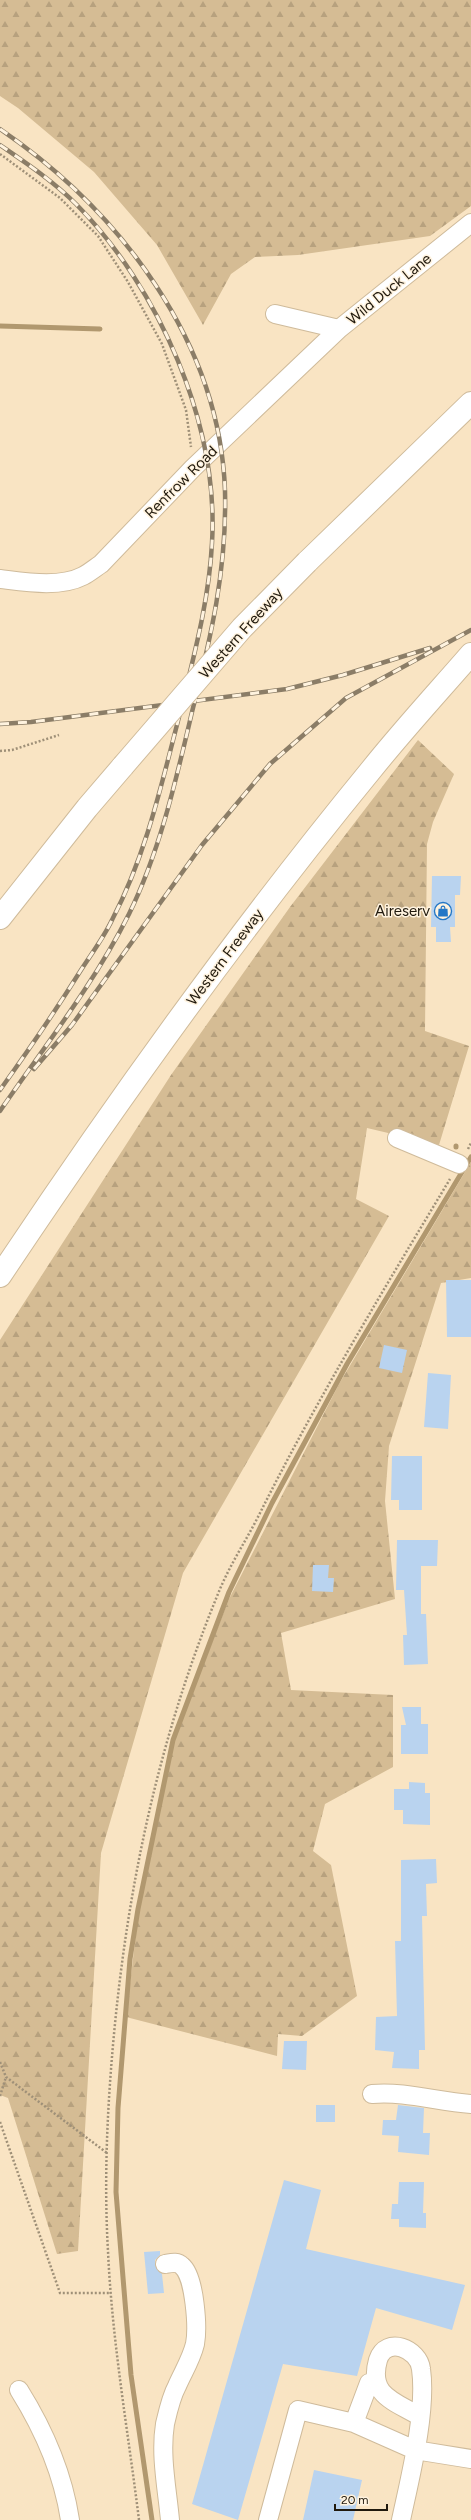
<svg xmlns="http://www.w3.org/2000/svg" width="471" height="2520" font-family="Figtree,sans-serif">
	<defs>
		<pattern id="forest-firs" width="22" height="20" patternUnits="userSpaceOnUse"><rect width="22" height="20" fill="#d5bc94"/><path d="M5 1l3.5 6h-7zM16 11l3.5 6h-7z" fill="#b7a17e"/></pattern>
	</defs>
	<rect width="100%" height="100%" fill="#f9e4c3"/>
	<path fill="url(#forest-firs)" d="M0,0H471V206L430,236L298,255L255,257L231,274L203,325L157,245L94,172L18,108L0,96Z
		M418,740L454,774L433,822L427,844L425,1031L469,1046L439,1145L367,1128L356,1199L389,1216L183,1573L101,1853L78,2251L57,2254L8,2098L0,2095V1340L171,1075L290,907Z
		M471,1162V1278L441,1283L389,1446L385,1501L395,1599L281,1633L291,1690L393,1695V1767L325,1804L313,1851L331,1865L357,1996L302,2036L278,2034L277,2056L126,2017L139,1909L171,1747L229,1599L339,1384Z"/>
	<g fill="none" stroke-linecap="round" stroke-linejoin="round">
		<path stroke="#b1986f" stroke-width="5" d="M0,326L100,329
			M456,1147V1146
			M152,2520L131,2375L116,2192L118,2108L130,1959L138,1909L173,1740L229,1592L272,1503L347,1364L471,1157"/>
	</g>
	<path fill="#b9d3ef" d="M432,876H461L460,895H455V927H450L451,942H436V927H431Z
		M446,1280H471V1337H447Z
		M384,1345L407,1350L402,1373L379,1368Z
		M428,1373L451,1375L448,1429L424,1427Z
		M392,1456H422V1510H399V1500H391Z
		M397,1540H438L437,1566H421V1614H426L428,1664L404,1665L403,1635H407L404,1590H396Z
		M313,1565H329L328,1578H334L333,1592L312,1591Z
		M402,1707H421V1724H428V1754H401V1725H406Z
		M409,1782L425,1783V1793H430V1825L403,1824V1810H394V1789H409Z
		M436,1859L437,1883L426,1884L427,1916H422L425,2050H419V2069L392,2068L394,2052L375,2050L376,2017L397,2016L395,1941H401V1860Z
		M284,2041H307L306,2070L282,2069Z
		M316,2105H335V2122H316Z
		M398,2105L424,2108L423,2133H430L429,2155L398,2152L399,2136L382,2135L383,2120H396Z
		M284,2180L321,2190L306,2249L465,2285L452,2330L376,2308L357,2376L283,2364L238,2520L192,2504Z
		M399,2182H424L423,2213H426V2228L399,2227V2219H391L392,2204H398Z
		M160,2251V2255L155,2260V2265L162,2274L164,2293L148,2294L144,2252Z
		M314,2470L362,2480L353,2520H303Z"/>
	<g fill="none" stroke-linecap="round" stroke-linejoin="round">
		<g stroke="#cfbb9b" stroke-width="20">
			<path id="minor" d="M275,314L339,329L471,223
				M0,579C25,582 60,588 83,576C89,573 95,568 101,564L193,468L339,329
				M397,1138L459,1164
				M372,2094C406,2091 438,2102 471,2104
				M165,2264C171,2263 177,2261 182,2266C195,2277 198,2328 195,2344C191,2360 183,2372 177,2386C171,2397 168,2411 165,2424C160,2455 167,2488 170,2520
				M19,2390C44,2430 63,2474 70,2520
				M354,2423L415,2450L471,2459
				M268,2520L298,2410L354,2423L369,2383L376,2381
				M401,2520C410,2478 427,2411 421,2369C419,2349 386,2335 378,2360C368,2395 394,2401 419,2416"/>
		</g>
		<g stroke="#cfbb9b" stroke-width="24">
			<path id="highway" d="M307,562L471,403
				M0,918L87,808L123,766
				M0,1276C116,1102 238,932 371,770C403,730 438,692 471,654"/>
		</g>
		<path stroke="#9f9078" stroke-width="2.5" stroke-dasharray="2 2" stroke-linecap="butt" d="M0,154L60,198L98,236L128,282L162,344L186,410L191,447
			M0,751L12,750L59,735
			M468,1149L471,1143
			M0,2062L6,2077L107,2153
			M0,2096L6,2077
			M0,2122L60,2293H111
			M139,2520C128,2431 112,2341 108,2251C104,2183 107,2113 113,2045C127,1887 159,1736 220,1589C231,1563 247,1539 260,1513C317,1399 384,1289 450,1179"/>
		<use href="#minor" stroke="#fff" stroke-width="18"/>
		<use href="#highway" stroke="#fff" stroke-width="22"/>
		<g stroke="#8b7d67" stroke-width="4.5">
			<path id="rail" d="M0,129C119,210 220,342 225,491C227,569 211,637 192,712C176,780 160,851 129,914C94,984 44,1047 0,1111
				M0,145C26,163 53,181 76,204C159,288 219,424 212,543C209,602 193,659 179,717C161,786 146,855 112,920C104,937 92,953 81,970C56,1010 28,1051 0,1090
				M0,724L31,722L287,689L343,675L430,648
				M34,1069L72,1025L202,845L270,764L346,698L471,630"/>
		</g>
		<use href="#rail" stroke="#fff3df" stroke-width="3" stroke-dasharray="9" stroke-linecap="butt"/>
		<g stroke="#cfbb9b" stroke-width="24" stroke-linecap="butt">
			<path id="highway-bridge" d="M123,766L242,628L307,562"/>
		</g>
		<use href="#highway-bridge" stroke="#fff" stroke-width="22"/>
	</g>
	<defs>
		<g id="shop-ring" transform="scale(0.9)"><circle r="9.5" fill="#fff3df" stroke="#2477c6" stroke-width="1.5"/><path d="M-5-2.5h2.3a2.7 3.5 0 0 1 5.4 0H5L5.5 6h-11ZM-1.5-2.5h3a1.5 2.3 0 0 0-3 0Z" fill="#2477c6"/></g>
	</defs>
	<g fill-rule="evenodd">
		<use href="#shop-ring" x="443" y="911"/>
	</g>
	<g text-anchor="middle" stroke-width="3" stroke-linejoin="round" paint-order="stroke">
		<g font-size="15" fill="#20190d" stroke="#fff3df">
			<text transform="translate(389 289) rotate(-39)" y="5">Wild Duck Lane</text>
			<text transform="translate(181 482) rotate(-45)" y="5">Renfrow Road</text>
			<text transform="translate(241 633) rotate(-48)" y="5">Western Freeway</text>
			<text transform="translate(225 957) rotate(-53)" y="5">Western Freeway</text>
		</g>
		<g font-size="15" fill="#20190d" stroke="#fff3df" text-anchor="end">
			<text x="430" y="916">Aireserv</text>
		</g>
	</g>
	<path d="M335 2504v6h52v-6" fill="none" stroke="#20190d" stroke-width="2"/>
	<text x="341" y="2504" font-size="12" fill="#20190d" stroke="#fff3df" stroke-width="3" paint-order="stroke">20 m</text>
</svg>
